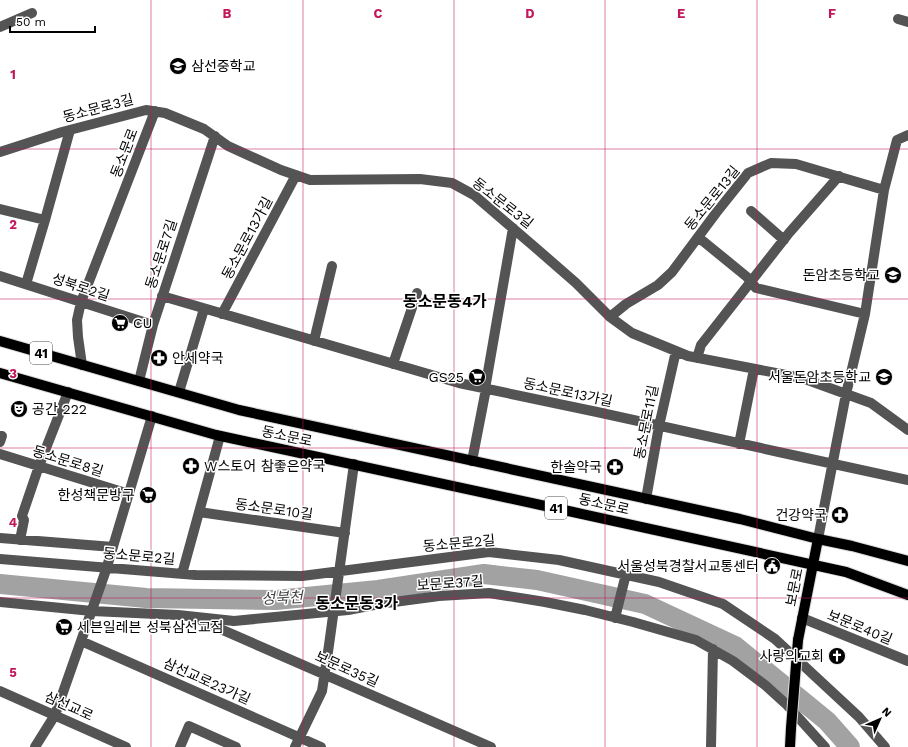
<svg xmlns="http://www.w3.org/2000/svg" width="908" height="747" font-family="'Work Sans','Noto Sans KR',sans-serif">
	<rect width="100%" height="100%" fill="#fff"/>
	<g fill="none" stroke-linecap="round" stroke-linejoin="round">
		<path stroke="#a2a2a2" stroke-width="20" d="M0,584L146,598L276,600L378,590L484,574L537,580L645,604L735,646L827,721L850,747"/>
		<g stroke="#dbdbdb" stroke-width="12">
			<path id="major" d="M0,341L239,410L740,519L818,539L852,546L908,561
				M0,373L216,435L573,512L846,572L908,595
				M798,640L818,539
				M790,747L791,728"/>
		</g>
		<path stroke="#545454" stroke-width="10" d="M898,19L908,22
			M0,27L32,13
			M0,152L62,132L146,110L165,113L204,129L228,146L281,170L310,180L420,179L452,183L474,195L537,249L576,283L610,317L632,333L688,356L802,378L871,403L908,430
			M0,209L45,220
			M751,211L784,240
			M698,237L747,277L756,288L865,314
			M0,276L153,325
			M26,284L45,220L70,130
			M162,296L459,383L597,412L797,456L908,480
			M222,314L296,175
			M610,317L626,304L658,285L672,272L716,213L748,173L771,163L796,164L884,190
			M314,341L332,266
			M697,358L701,345L789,233L839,176
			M393,364L417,293
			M82,365L78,337L77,320L81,302L155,111
			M139,381L153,325L215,136
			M179,392L204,309
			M0,436H2L0,442
			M739,444L754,369
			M0,454L129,494
			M472,461L486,389H485L513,228
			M646,499L659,426L676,351
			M199,512L345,533
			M0,538L113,547
			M818,539L846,394L865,314L884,190L897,140L908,135
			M20,540L24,520L22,516L39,466L68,392
			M0,559L196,575L302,576L489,552L559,560L659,582L723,604L775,639L859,717L885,747
			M182,574L220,436
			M0,602L92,611L178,615L234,621L348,610L379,604L439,596L489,593L545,602L585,610L633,622L696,640L733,661L765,685L786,704L825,747
			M615,618L626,574
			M802,618L908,661
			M202,621L491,747
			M81,641L321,747
			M0,691L126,747
			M35,747L55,715L106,570L152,416
			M180,747L189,726L236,747
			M295,747L322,691L329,645L354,464
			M711,747L713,649"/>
		<use href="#major" stroke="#000" stroke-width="10"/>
		<g stroke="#dbdbdb" stroke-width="12" stroke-linecap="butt">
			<path id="major-bridge" d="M791,728L798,640"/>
		</g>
		<use href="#major-bridge" stroke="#000" stroke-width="10"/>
	</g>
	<path fill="none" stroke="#c2185b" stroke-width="1" stroke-opacity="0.55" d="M151,0V747M303,0V747M454,0V747M605,0V747M757,0V747M0,149H908M0,299H908M0,448H908M0,598H908"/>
	<defs>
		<g id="school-disc" transform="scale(0.9)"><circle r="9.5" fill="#000" stroke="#fff"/><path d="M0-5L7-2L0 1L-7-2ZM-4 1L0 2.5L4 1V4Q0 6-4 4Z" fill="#fff"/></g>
		<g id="supermarket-disc" transform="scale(0.9)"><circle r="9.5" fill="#000" stroke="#fff"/><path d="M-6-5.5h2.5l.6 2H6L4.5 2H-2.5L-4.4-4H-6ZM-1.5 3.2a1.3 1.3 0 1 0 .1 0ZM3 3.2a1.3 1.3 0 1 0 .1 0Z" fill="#fff"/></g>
		<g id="pharmacy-disc" transform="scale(0.9)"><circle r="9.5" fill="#000" stroke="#fff"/><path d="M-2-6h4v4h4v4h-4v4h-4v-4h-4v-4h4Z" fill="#fff"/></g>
		<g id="theatre-disc" transform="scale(0.9)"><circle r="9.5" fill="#000" stroke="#fff"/><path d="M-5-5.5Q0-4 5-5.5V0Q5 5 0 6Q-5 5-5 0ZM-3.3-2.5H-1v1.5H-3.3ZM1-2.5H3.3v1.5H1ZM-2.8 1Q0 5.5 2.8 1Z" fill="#fff"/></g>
		<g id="civic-disc" transform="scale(0.9)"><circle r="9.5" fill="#000" stroke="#fff"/><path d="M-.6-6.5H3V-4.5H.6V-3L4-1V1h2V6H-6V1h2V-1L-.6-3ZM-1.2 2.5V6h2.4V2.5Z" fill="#fff"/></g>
		<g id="church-disc" transform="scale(0.9)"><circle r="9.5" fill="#000" stroke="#fff"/><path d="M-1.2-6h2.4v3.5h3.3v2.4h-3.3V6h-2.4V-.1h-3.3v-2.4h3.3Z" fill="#fff"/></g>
	</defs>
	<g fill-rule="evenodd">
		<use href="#school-disc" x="178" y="66"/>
		<use href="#school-disc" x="893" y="275"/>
		<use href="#supermarket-disc" x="120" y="323"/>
		<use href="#pharmacy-disc" x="159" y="358"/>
		<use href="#supermarket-disc" x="477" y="377"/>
		<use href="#school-disc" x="884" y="377"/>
		<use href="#theatre-disc" x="19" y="409"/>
		<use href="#pharmacy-disc" x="191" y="466"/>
		<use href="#pharmacy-disc" x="615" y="467"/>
		<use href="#supermarket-disc" x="148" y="495"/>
		<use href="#pharmacy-disc" x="840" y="515"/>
		<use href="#civic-disc" x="772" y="566"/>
		<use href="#supermarket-disc" x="64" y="627"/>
		<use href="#church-disc" x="837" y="656"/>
	</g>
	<g text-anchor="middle" stroke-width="3" stroke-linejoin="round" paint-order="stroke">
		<g fill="#fff" stroke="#4c4c4c" stroke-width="1">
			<rect x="30" y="342" width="22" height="22" rx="3"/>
			<rect x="545" y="497" width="22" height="22" rx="3"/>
		</g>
		<g font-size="13" font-weight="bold" fill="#000">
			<text x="41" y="358">41</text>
			<text x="556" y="513">41</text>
		</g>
		<g font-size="14" fill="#000" stroke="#fff" text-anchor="end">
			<text x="191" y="71" text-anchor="start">삼선중학교</text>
			<text x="880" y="280">돈암초등학교</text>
			<text x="133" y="328" text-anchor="start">CU</text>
			<text x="172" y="363" text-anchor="start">안세약국</text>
			<text x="464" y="382">GS25</text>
			<text x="871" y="382">서울돈암초등학교</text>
			<text x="32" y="414" text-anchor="start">공간 222</text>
			<text x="204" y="471" text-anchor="start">W스토어 참좋은약국</text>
			<text x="602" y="472">한솔약국</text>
			<text x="135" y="500">한성책문방구</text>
			<text x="827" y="520">건강약국</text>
			<text x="759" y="571">서울성북경찰서교통센터</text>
			<text x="77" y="632" text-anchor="start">세븐일레븐 성북삼선교점</text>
			<text x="824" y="661">사랑의교회</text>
		</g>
		<g font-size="14" fill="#000" stroke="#fff">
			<text transform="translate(98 108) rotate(-15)" y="5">동소문로3길</text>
			<text transform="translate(124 153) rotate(-69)" y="5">동소문로</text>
			<text transform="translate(712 198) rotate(-51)" y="5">동소문로13길</text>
			<text transform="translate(503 203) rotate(38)" y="5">동소문로3길</text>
			<text transform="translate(247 238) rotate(-62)" y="5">동소문로13가길</text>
			<text transform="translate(161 254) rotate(-72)" y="5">동소문로7길</text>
			<text transform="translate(81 287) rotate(18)" y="5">성북로2길</text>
			<text transform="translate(568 392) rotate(12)" y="5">동소문로13가길</text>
			<text transform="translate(646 422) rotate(-79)" y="5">동소문로11길</text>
			<text transform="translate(287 436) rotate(12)" y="5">동소문로</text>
			<text transform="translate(68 461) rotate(17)" y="5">동소문로8길</text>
			<text transform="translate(604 504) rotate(13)" y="5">동소문로</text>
			<text transform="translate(274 509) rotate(8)" y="5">동소문로10길</text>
			<text transform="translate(459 543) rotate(-5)" y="5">동소문로2길</text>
			<text transform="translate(139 556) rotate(5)" y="5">동소문로2길</text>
			<text transform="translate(450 583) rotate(-4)" y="5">보문로37길</text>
			<text transform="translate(794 587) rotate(-79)" y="5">보문로</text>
			<text transform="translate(860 627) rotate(22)" y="5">보문로40길</text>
			<text transform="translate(347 669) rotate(24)" y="5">보문로35길</text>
			<text transform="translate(207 681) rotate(24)" y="5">삼선교로23가길</text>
			<text transform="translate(69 706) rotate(24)" y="5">삼선교로</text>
		</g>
		<g font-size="15" font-style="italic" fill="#434343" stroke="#fff">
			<text transform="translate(282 598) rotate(-3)" y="5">성북천</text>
		</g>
		<g font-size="16" font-weight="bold" fill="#000" stroke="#fff">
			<text x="445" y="307">동소문동4가</text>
			<text x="357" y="609">동소문동3가</text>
		</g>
	</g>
	<g font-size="13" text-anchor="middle" font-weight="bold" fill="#c2185b" stroke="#fff" stroke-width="3" stroke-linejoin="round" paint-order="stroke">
		<text x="227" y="18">B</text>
		<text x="378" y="18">C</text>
		<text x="530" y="18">D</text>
		<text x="681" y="18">E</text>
		<text x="832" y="18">F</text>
		<text x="13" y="79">1</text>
		<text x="13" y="229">2</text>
		<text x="13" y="378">3</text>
		<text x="13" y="527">4</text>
		<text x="13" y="677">5</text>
	</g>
	<g transform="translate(880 719) rotate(45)" stroke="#ffffff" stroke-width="3" paint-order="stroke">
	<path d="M0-3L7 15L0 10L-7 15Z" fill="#000000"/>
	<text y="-6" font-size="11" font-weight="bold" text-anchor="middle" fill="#000000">N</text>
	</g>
	<path d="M10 26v6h85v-6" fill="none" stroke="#000000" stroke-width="2"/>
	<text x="16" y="26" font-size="12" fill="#000000" stroke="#ffffff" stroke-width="3" paint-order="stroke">50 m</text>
</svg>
